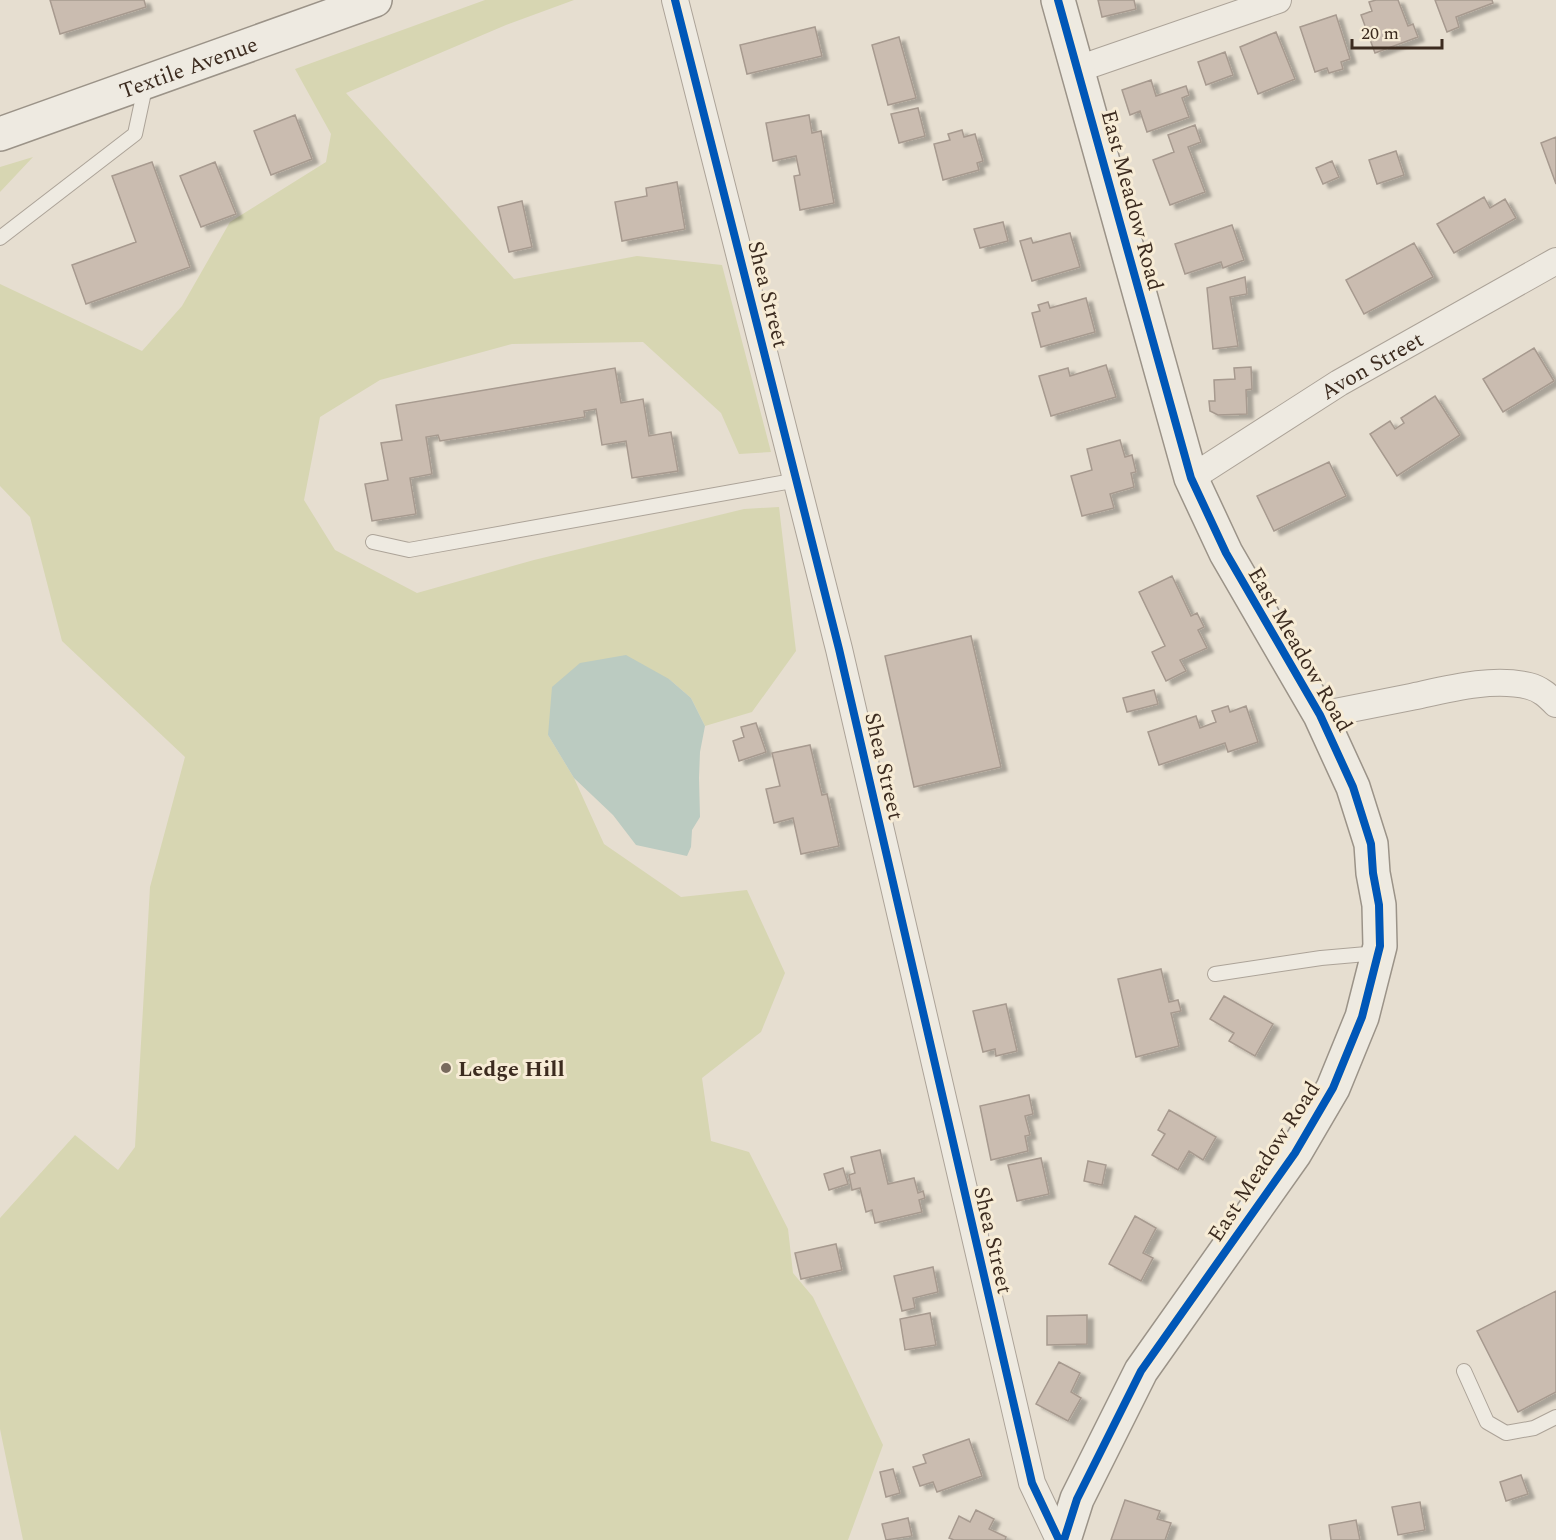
<svg xmlns="http://www.w3.org/2000/svg" width="1556" height="1540" font-family="Spectral,serif">
	<defs>
		<filter id="shadow"><feDropShadow dx="6" dy="4" stdDeviation="1.5" flood-color="#0004"/></filter>
	</defs>
	<rect width="100%" height="100%" fill="#e6ded0"/>
	<path fill="#d7d6b2" d="M485,0H574L506,25L346,93L514,279L637,256L722,265L771,452L739,454L721,413L643,342L512,344L380,380L320,417L304,500L335,550L417,593L534,560L744,509L779,507L796,651L752,712L705,726L691,698L669,679L548,735L574,778L604,844L681,897L747,890L785,973L761,1032L702,1078L711,1141L749,1152L788,1229L793,1273L813,1297L883,1445L848,1540H23L0,1429V1218L75,1135L118,1170L135,1147L150,887L185,757L62,641L30,517L0,486V284L142,351L182,306L230,222L326,162L331,134L295,69Z
		M33,157L0,192V167Z"/>
	<path fill="#bbcbc1" d="M626,655L669,679L691,698L705,726L700,752L699,778L700,817L692,830L691,847L687,856L636,845L613,815L574,778L548,735L552,687L580,663Z"/>
	<path fill="#cabcb0" stroke="#a79a8f" stroke-width="1.5" filter="url(#shadow)" d="M50,0H144L146,7L60,34Z
		M1098,0H1134L1136,9L1102,17Z
		M1376,0H1398L1408,26L1413,24L1418,37L1375,53L1361,15L1372,11L1369,2Z
		M1435,0H1492L1493,3L1456,17L1459,27L1447,32Z
		M1336,15L1350,59L1341,62L1343,69L1329,73L1327,68L1315,72L1300,27Z
		M815,27L822,56L747,74L740,45Z
		M1276,32L1295,79L1258,94L1240,47Z
		M899,37L916,98L888,105L872,45Z
		M1225,52L1233,75L1206,85L1198,62Z
		M1151,80L1156,96L1186,86L1189,95L1182,98L1189,117L1147,132L1140,111L1130,115L1122,90Z
		M918,108L925,136L899,143L891,114Z
		M295,115L312,159L271,175L254,131Z
		M809,115L812,133L821,131L834,203L800,210L794,176L800,175L796,156L773,161L766,123Z
		M1195,125L1201,142L1188,147L1205,192L1170,205L1153,160L1174,152L1168,135Z
		M962,130L964,137L975,134L983,161L977,163L979,170L943,180L934,144L950,140L948,134Z
		M1556,137V184L1541,143Z
		M1396,151L1404,175L1377,184L1369,160Z
		M1332,161L1339,177L1323,184L1316,168Z
		M152,162L190,267L86,304L72,265L136,242L112,176Z
		M215,162L236,214L201,227L180,176Z
		M677,182L685,229L622,241L615,202L647,196L646,188Z
		M1484,197L1490,208L1505,199L1516,218L1454,253L1437,224Z
		M522,201L532,247L509,252L498,207Z
		M1003,222L1008,241L980,248L974,229Z
		M1232,225L1244,260L1223,268L1221,262L1185,274L1175,244Z
		M1070,233L1080,267L1032,281L1020,241L1031,238L1033,243Z
		M1414,243L1433,277L1364,314L1346,280Z
		M1245,277L1247,294L1230,297L1238,346L1213,349L1207,288Z
		M1086,298L1095,332L1041,347L1032,313L1040,311L1038,305L1048,302L1050,308Z
		M1534,348L1554,381L1503,412L1483,379Z
		M1106,365L1116,397L1051,416L1039,376L1068,368L1070,376Z
		M1251,367L1252,389L1246,390L1247,414L1218,415L1210,411L1209,401H1215L1214,380L1235,379L1234,368Z
		M615,368L621,403L643,399L649,436L671,432L678,471L632,478L626,441L602,445L596,409L584,411L585,417L440,441L438,435L426,437L432,474L410,478L416,514L372,521L365,484L388,480L381,443L402,440L396,405Z
		M1435,396L1460,435L1397,476L1370,434L1390,421L1395,429L1404,423L1401,418Z
		M1120,440L1125,457L1132,455L1136,472L1131,473L1134,487L1110,494L1114,508L1082,516L1071,476L1092,470L1087,449Z
		M1329,462L1346,496L1274,531L1257,496Z
		M1172,576L1191,616L1197,613L1204,627L1198,630L1207,648L1180,660L1186,671L1166,681L1152,652L1165,646L1139,592Z
		M971,636L1001,767L914,787L885,656Z
		M1154,690L1158,704L1127,712L1123,698Z
		M1228,706L1230,712L1246,706L1258,742L1228,752L1225,743L1159,765L1148,732L1196,716L1200,728L1216,722L1212,711Z
		M756,723L766,752L739,761L733,741L744,737L741,727Z
		M810,745L822,795L827,794L839,846L801,854L793,818L774,823L766,789L780,786L772,753Z
		M1161,969L1169,1002L1178,1000L1181,1011L1171,1013L1179,1046L1136,1057L1118,979Z
		M1224,996L1273,1024L1255,1056L1229,1041L1234,1033L1210,1019Z
		M1006,1004L1017,1051L996,1056L995,1049L983,1052L973,1011Z
		M1029,1095L1033,1114L1025,1116L1030,1135L1025,1136L1028,1151L991,1160L980,1106Z
		M1169,1110L1216,1137L1203,1160L1189,1151L1178,1170L1152,1155L1165,1134L1158,1130Z
		M880,1150L888,1184L914,1178L918,1193L923,1191L925,1198L919,1200L922,1212L875,1223L872,1210L866,1212L860,1188L852,1190L849,1175L855,1173L851,1157Z
		M1041,1158L1049,1194L1017,1201L1008,1165Z
		M1088,1161L1106,1165L1102,1185L1084,1181Z
		M843,1168L848,1184L829,1190L824,1174Z
		M1135,1216L1156,1228L1143,1253L1153,1258L1141,1281L1109,1264Z
		M836,1244L842,1270L801,1279L795,1253Z
		M933,1267L938,1292L913,1298L915,1308L902,1311L894,1276Z
		M1556,1291V1392L1518,1412L1477,1331Z
		M930,1313L936,1345L905,1350L900,1319Z
		M1087,1315V1344L1047,1345V1316Z
		M1059,1362L1080,1373L1071,1392L1081,1398L1068,1421L1036,1404Z
		M969,1439L982,1476L937,1492L933,1482L920,1486L913,1467L926,1463L923,1455Z
		M893,1469L900,1493L886,1497L880,1472Z
		M1521,1475L1528,1494L1506,1501L1500,1482Z
		M1125,1500L1160,1511L1157,1519L1171,1523L1165,1540H1111Z
		M1420,1502L1425,1530L1398,1535L1392,1507Z
		M976,1510L994,1519L989,1529L1006,1537L1005,1540H954L949,1538L959,1516L970,1522Z
		M908,1518L912,1536L886,1540L882,1524Z
		M1356,1520L1360,1540H1331L1329,1525Z"/>
	<g fill="none" stroke-linecap="round" stroke-linejoin="round">
		<g stroke="#aca398" stroke-width="16">
			<path id="lane" d="M0,238L135,134L146,83
				M373,542L409,550L798,480
				M1215,974L1321,958L1378,953
				M1464,1371L1487,1422L1506,1433L1534,1428L1556,1417"/>
		</g>
		<g stroke="#aca398" stroke-width="28">
			<g id="street">
				<path d="M675,0L839,649L1032,1483L1059,1540"/>
				<path d="M1078,69L1278,0"/>
				<path id="s1" d="M1191,478L1339,383L1556,261"/>
				<path d="M1320,715C1350,709 1380,703 1411,697C1448,689 1492,677 1529,686C1541,689 1548,696 1556,704"/>
			</g>
		</g>
		<g stroke="#9b9388" stroke-width="36">
			<g id="secondary">
				<path d="M1058,0L1191,478L1226,553L1320,715L1353,787L1371,844L1373,873L1379,905L1380,946L1362,1017L1333,1088L1295,1153L1141,1371L1077,1499L1064,1540"/>
				<path id="s2" d="M0,134L375,0"/>
			</g>
		</g>
		<use href="#lane" stroke="#eeeae1" stroke-width="14"/>
		<use href="#street" stroke="#eeeae1" stroke-width="26"/>
		<use href="#secondary" stroke="#eeeae1" stroke-width="33"/>
		<g stroke="#f7ecd6" stroke-width="11">
			<path id="cycleway" d="M675,0L839,649L1032,1483L1059,1540
				M1058,0L1191,478L1226,553L1320,715L1353,787L1371,844L1373,873L1379,905L1380,946L1362,1017L1333,1088L1295,1153L1141,1371L1077,1499L1064,1540"/>
		</g>
		<use href="#cycleway" stroke="#0057b8" stroke-width="8"/>
	</g>
	<circle fill="#786a5d" stroke="#f7ecd6" stroke-width="2" cx="446" cy="1068" r="6"/>
	<g text-anchor="middle" stroke-width="6" stroke-linejoin="round" paint-order="stroke">
		<g font-size="22" fill="#3c2b1f" stroke="#f7ecd6">
			<text dy="8" stroke="none"><textPath href="#s2" startOffset="200">Textile Avenue</textPath></text>
			<text transform="translate(1133 200) rotate(75)" y="8">East Meadow Road</text>
			<text transform="translate(769 294) rotate(76)" y="8">Shea Street</text>
			<text dy="8" stroke="none"><textPath href="#s1" startOffset="213">Avon Street</textPath></text>
			<text transform="translate(1301 649) rotate(60)" y="8">East Meadow Road</text>
			<text transform="translate(885 766) rotate(77)" y="8">Shea Street</text>
			<text transform="translate(1263 1161) rotate(-57)" y="8">East Meadow Road</text>
			<text transform="translate(994 1240) rotate(77)" y="8">Shea Street</text>
		</g>
		<g font-size="22" font-weight="bold" fill="#3c2b1f" stroke="#f7ecd6" text-anchor="start">
			<text x="458" y="1076">Ledge Hill</text>
		</g>
	</g>
	<path d="M1352 39v9h90v-9" fill="none" stroke="#3c2b1f" stroke-width="3"/>
	<text x="1361" y="39" font-size="18" fill="#3c2b1f" stroke="#f7ecd6" stroke-width="4.5" paint-order="stroke">20 m</text>
</svg>
